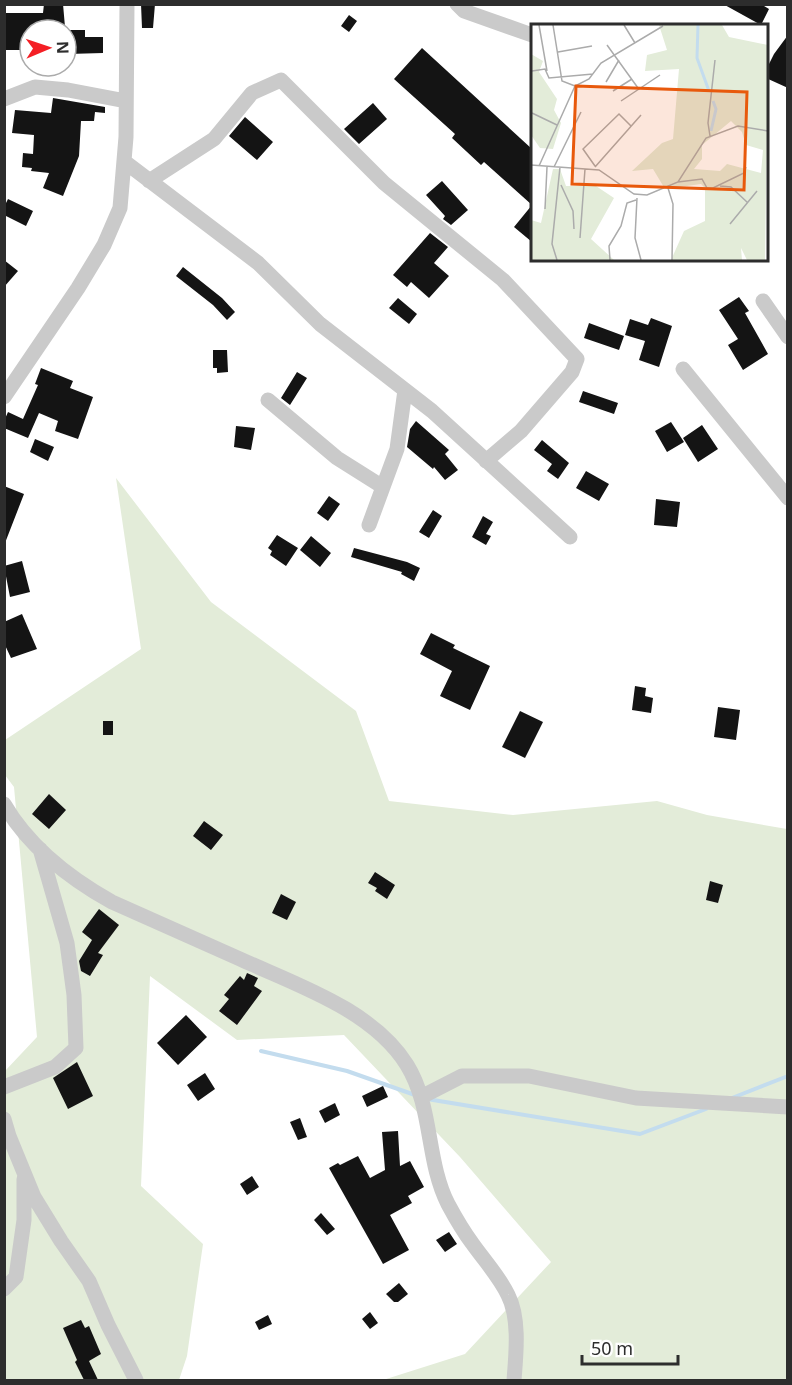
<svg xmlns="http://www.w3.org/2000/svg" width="792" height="1385" font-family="'Noto Sans',sans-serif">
	<rect width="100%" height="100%" fill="#fff"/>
	<path fill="#e3ecd9" d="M116,478L211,602L356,711L389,801L513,815L657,801L707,815L787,829V1380H383L465,1354L551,1262L460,1157L344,1035L237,1040L150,976L141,1186L203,1244L187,1356L179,1380H5V1071L37,1037L14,787L5,775V740L141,649Z"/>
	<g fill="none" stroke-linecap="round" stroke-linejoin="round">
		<path stroke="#c3dcee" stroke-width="4" d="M261,1051L347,1071L415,1095
			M732,1098L788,1076
			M427,1099L640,1134L706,1109"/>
	</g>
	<path fill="#141414" d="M44,4H63L65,27L30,30V44H26V50H5L6,13H43Z
		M141,4H155L153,28H142Z
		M723,4H761L769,9L761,25Z
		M349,15L357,21L349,32L341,26Z
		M67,30H85V37H103V53L68,54Z
		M788,35V88L766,78V70L774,54Z
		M422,48L532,149V242L514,227L532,205L484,162L481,165L452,138L455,134L394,79Z
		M53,98L105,107V113L95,112L94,121H81L79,156L63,196L43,188L49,173L31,171L32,168L22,167L23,153L33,154L34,135L12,133L15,110L51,113Z
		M373,103L387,119L359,144L344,129Z
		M245,117L273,142L257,160L229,136Z
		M442,181L468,210L451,225L443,219L445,216L426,195Z
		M8,199L33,211L26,226L4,215V207Z
		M430,233L448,247L434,263L449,276L429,298L411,282L407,287L393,275Z
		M4,260L18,271L4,287Z
		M183,267L222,298L235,312L227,320L213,305L176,276Z
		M739,297L749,311L745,313L768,354L743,370L728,345L738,339L719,310Z
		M398,298L417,314L409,324L389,308Z
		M651,318L672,326L659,367L639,360L645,341L625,335L630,319L648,325Z
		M589,323L624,336L619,350L584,338Z
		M213,350H227L228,372L217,373V368H213Z
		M41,368L73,381L70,388L93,397L78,439L55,431L58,421L39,413L28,438L4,428V421L8,412L23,419L38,385L35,384Z
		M297,372L307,378L290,405L281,398Z
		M583,391L618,403L614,414L579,402Z
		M416,421L449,450L445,454L458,470L445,480L434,467L433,469L407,447L410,429Z
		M671,422L684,442L667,452L655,431Z
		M702,425L718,449L698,462L683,438Z
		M236,426L255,428L251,450L234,447Z
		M35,439L54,447L48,461L30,452Z
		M542,440L569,463L558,479L547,471L552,464L534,450Z
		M586,471L609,484L599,501L576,488Z
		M4,486L24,494L5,543H4Z
		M329,496L340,504L328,521L317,513Z
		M656,499L680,502L677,527L654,525Z
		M433,510L442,516L429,538L419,532Z
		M483,516L493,522L486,534L491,536L486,545L472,537Z
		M277,535L298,548L286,566L270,555L272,551L268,548Z
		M311,536L331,553L320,567L300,550Z
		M354,548L407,562L420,568L414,581L401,574L402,572L351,557Z
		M22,561L30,592L10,597L4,566Z
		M22,614L37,649L11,658L4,643V622Z
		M431,633L455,645L453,648L490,666L470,710L440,696L452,671L420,654Z
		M635,686L646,688L645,696L653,698L651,713L632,710Z
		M718,707L740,710L736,740L714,737Z
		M520,711L543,722L525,758L502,747Z
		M103,721H113V735H103Z
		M49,794L66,810L49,829L32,814Z
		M204,821L223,835L211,850L193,836Z
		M375,872L395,885L387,899L375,891L377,888L368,883Z
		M710,881L723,885L718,903L706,900Z
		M281,894L296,902L287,920L272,913Z
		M99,909L119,925L98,953L103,955L90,976L81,971L79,961L92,940L82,932Z
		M247,973L258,978L254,986L262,991L237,1025L219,1011L229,999L224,995L240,976L244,980Z
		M186,1015L207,1037L178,1065L157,1043Z
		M77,1062L93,1096L68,1109L53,1078Z
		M205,1073L215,1089L198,1101L187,1085Z
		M383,1086L388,1097L367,1107L362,1096Z
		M335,1103L340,1115L325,1123L319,1111Z
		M300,1118L307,1137L298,1140L290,1122Z
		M398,1131L400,1166L410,1161L424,1187L408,1196L412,1203L390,1215L409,1250L383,1264L329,1168L338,1163L340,1165L358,1156L370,1178L385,1170L382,1132Z
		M252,1176L259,1187L247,1195L240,1184Z
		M321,1213L335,1229L327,1235L314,1220Z
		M449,1232L457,1244L445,1252L436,1240Z
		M399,1283L408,1294L398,1302H394L386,1294Z
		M370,1312L378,1323L370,1329L362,1319Z
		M268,1315L272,1324L259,1330L255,1322Z
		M81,1320L85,1328L89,1326L101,1354L89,1361L98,1380H84L75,1362L77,1360L63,1328Z"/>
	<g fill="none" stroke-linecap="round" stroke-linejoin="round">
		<path stroke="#cacaca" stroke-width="15" d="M457,4L464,11L532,35
			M4,99L35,87L68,90L126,101
			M125,162L258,263L320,324L432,411L570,537
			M149,181L214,139L252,93L281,80L384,183L503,280L577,359L572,372L521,431L486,461
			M763,301L788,337
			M683,369L788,498
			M4,397L78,288L104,245L120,208L126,137L127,4
			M268,400L337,458L383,487
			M369,525L397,449L405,390
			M4,804C29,847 69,878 112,902C155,921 197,940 240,959C297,985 373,1010 407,1065C433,1107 426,1161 448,1204C455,1217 463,1231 472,1243C484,1260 499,1276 508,1295C520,1318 516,1355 514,1380
			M4,1087L55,1067L76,1048L74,995L67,943L40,849
			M421,1097L462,1076H529L636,1098L788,1107
			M4,1119L9,1136L34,1197L61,1241L89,1281L108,1325L136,1380
			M4,1289L16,1277L24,1220V1179"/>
	</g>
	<g transform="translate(531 24)">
		<rect width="237" height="237" fill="#fff"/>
		<path d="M128,1H191L198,13L237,21L234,236H216L210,224L211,236H140L153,207L174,197V164L170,160L134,165L122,145L101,147L131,119L142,115L148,45L114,47L116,31L136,26ZM200,97L211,108L215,121L232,126L230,149L196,140L189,147L163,145L171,135V121ZM0,30L12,37L8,48L26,75L23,86L30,99L22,125L9,124L0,111ZM22,145H29L35,162H65L83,174L60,215L83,236H0V196L10,199Z" fill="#e3ecd9" fill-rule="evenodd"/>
		<path fill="none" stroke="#c3dcee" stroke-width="3" d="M167,1L166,34L178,67M180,107L185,85L182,77"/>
		<path fill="none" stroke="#ababab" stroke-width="1.5" d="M8,1L16,47M22,1L31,57L44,62M93,1L104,19M76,21L107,64M27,28L61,22M1,47L14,45L18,54L62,50M75,58L88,36M82,67L101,55M90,77L129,51M1,89L26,101M179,112L177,99L184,36M0,141L68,146L103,170L116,171L147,158L175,114L207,102L237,107M8,142L44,62L58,55L70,39L132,2M64,142L52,125L88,90L100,102M23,143L50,88M64,143L110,91M147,158L171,155L176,164H182L213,149L215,143M30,161L42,187L43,205M189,162L200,163L217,179M137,164L142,180L141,236M106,174L104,214L110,236M14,185L16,143M199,200L226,167M49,214L54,145M26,236L21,220L29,143M79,236L78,222L90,202L96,179L105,176"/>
		<path fill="#e8590c" fill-opacity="0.15" stroke="#e8590c" stroke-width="3" d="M45,62L216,68L213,166L41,160Z"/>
		<rect width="237" height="237" fill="none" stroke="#2d2d2d" stroke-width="3"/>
	</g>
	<rect width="792" height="1385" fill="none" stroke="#2d2d2d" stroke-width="12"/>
	<g transform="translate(48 48) rotate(88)"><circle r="28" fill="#ffffff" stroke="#ababab" stroke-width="1.5"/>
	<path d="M0-4.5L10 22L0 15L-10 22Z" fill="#f41f25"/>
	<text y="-9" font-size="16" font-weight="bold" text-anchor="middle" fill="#2d2d2d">N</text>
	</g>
	<path d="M582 1355v9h96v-9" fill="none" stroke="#2d2d2d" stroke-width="3"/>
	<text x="591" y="1355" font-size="18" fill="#2d2d2d" stroke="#ffffff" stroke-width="4.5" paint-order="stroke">50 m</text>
</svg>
